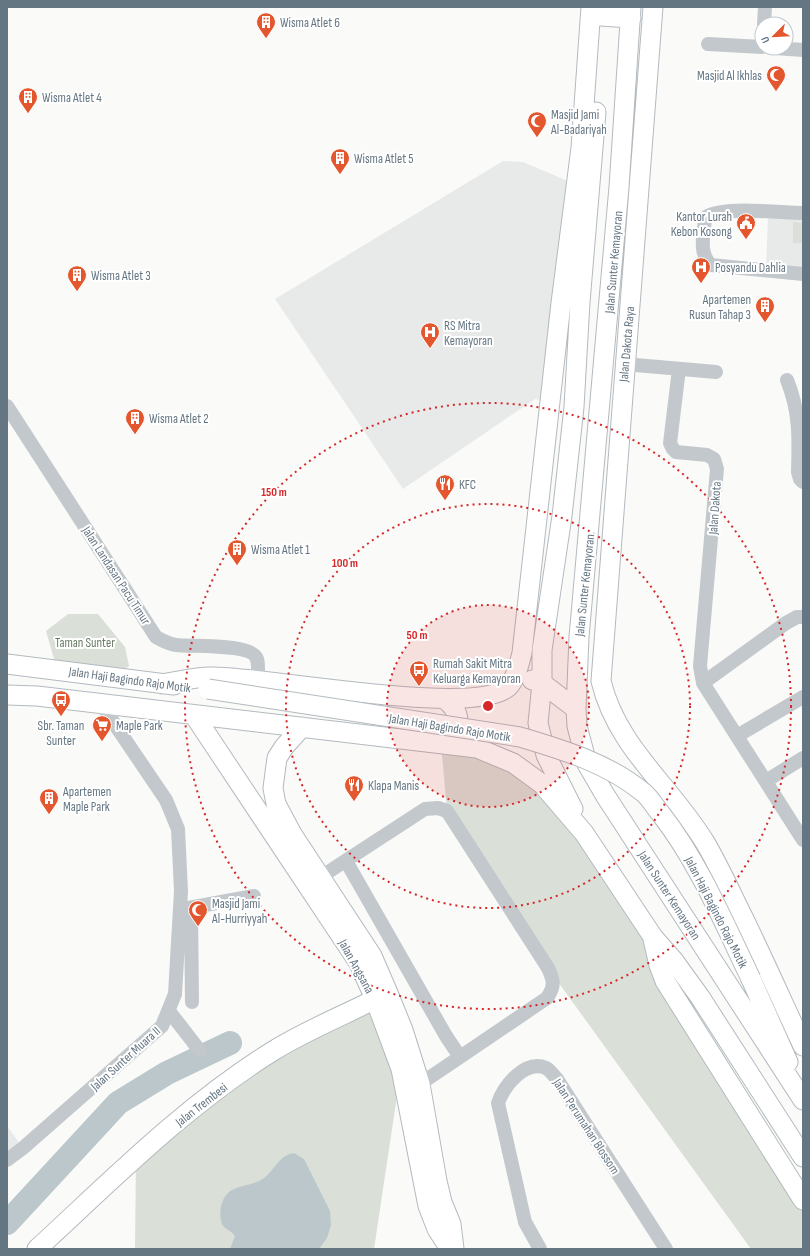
<svg xmlns="http://www.w3.org/2000/svg" width="810" height="1256" font-family="'Sofia Sans Condensed',sans-serif">
	<rect width="100%" height="100%" fill="#fafaf8"/>
	<path fill="#e8e9e9" d="M503,161L523,162L570,182L545,401L535,399L403,489L275,299Z
		M768,216L803,218V270L766,268Z
		M7,1126L23,1148L7,1154Z"/>
	<path fill="#dadfd7" d="M793,222L803,223V243H793Z
		M68,614H98L125,647L129,666L117,675L56,666L46,631Z
		M441,744L477,748L542,784L653,937L665,981L803,1199V1249H751L548,968L447,811Z
		M375,999L401,1069L374,1249H135L136,1158L189,1112Z"/>
	<path fill="#bbc7cb" d="M294,1153L304,1159L330,1211L331,1225L327,1238L319,1249H230L235,1236C232,1231 224,1229 222,1224C218,1213 221,1196 232,1190C242,1185 255,1185 264,1178C276,1169 279,1155 294,1153Z"/>
	<g fill="none" stroke-linecap="round" stroke-linejoin="round">
		<path stroke="#bbc7cb" stroke-width="24" d="M7,1223L118,1103L167,1073L230,1043"/>
		<g stroke="#b3babf" stroke-width="21">
			<path id="secondary" d="M631,7L619,187L579,637L576,709L577,726L587,764L605,795L803,1100
				M653,7L601,681C617,748 672,787 706,844C720,868 731,893 743,917C764,960 783,1003 803,1046
				M601,16L631,18
				M7,664L174,685
				M532,680L542,683L576,709
				M163,684C179,681 195,677 211,677C265,676 474,718 508,687C516,679 519,664 522,653L561,303L581,148L591,7
				M7,695L37,696L477,748L513,763L542,784L584,833L653,937L674,961L700,997L803,1157
				M444,699C459,708 464,728 449,740
				M194,715L359,963L375,999L401,1069L428,1206L437,1229L450,1249
				M302,727L284,747L277,758L273,788L276,804L292,834L372,956L388,993L403,1030L420,1084L437,1181L442,1202L451,1224L454,1249
				M573,809L546,755L538,723L542,683V650L562,516L574,407L580,302L596,112
				M653,939L659,965L665,981L803,1200
				M751,979L788,1062
				M37,1249C112,1180 186,1105 273,1051C308,1029 350,1013 387,993"/>
		</g>
		<path stroke="#c3c8cc" stroke-width="14" d="M764,24L765,7
			M708,44L762,47
			M775,48L803,50
			M803,213C782,213 718,205 705,218C704,234 698,253 711,265L803,274
			M624,364L716,372
			M679,369L670,443L673,449L676,452L707,455L714,459L717,469L700,666L703,683L803,840
			M787,380C800,412 799,438 798,472L800,479L803,482
			M7,406L156,637C163,641 168,644 176,645C191,647 252,643 257,659C259,666 258,674 257,681
			M703,683L786,623L797,617H803
			M737,736L803,697
			M766,781L803,758
			M319,878L425,809L438,808L447,811L548,968C554,981 555,986 547,998L460,1057L446,1036L346,861
			M191,908L192,1002
			M183,909L254,896
			M169,1011L200,1051
			M420,1084L460,1057
			M7,1160L23,1148L162,1026L175,994L181,891L178,829L166,800L101,704
			M540,1249L525,1222L498,1103C504,1086 525,1059 546,1068C550,1070 554,1076 557,1079L666,1249"/>
		<use href="#secondary" stroke="#fff" stroke-width="19"/>
		<g stroke="#b3babf" stroke-width="21" stroke-linecap="butt">
			<path id="secondary-bridge" d="M208,689L520,737C563,750 608,763 644,793C650,798 655,807 661,814C699,863 724,923 751,979"/>
		</g>
		<use href="#secondary-bridge" stroke="#fff" stroke-width="19"/>
	</g>
	<circle cx="488" cy="706" r="101" fill="#d62828" fill-opacity=".12"/>
	<g fill="none" stroke="#d62828" stroke-width="2" stroke-dasharray="2 4">
		<circle cx="488" cy="706" r="101"/>
		<circle cx="488" cy="706" r="202"/>
		<circle cx="488" cy="706" r="303"/>
	</g>
	<defs>
		<g id="building-pin" transform="scale(1)"><path d="M0 17L-7.5 6A9.5 9.5 0 1 1 7.5 6Z" fill="#e4572e" stroke="#fff"/><path d="M-4-6H4V6H1V3H-1V6H-4ZM-2.5-4.3h1.7v1.8h-1.7ZM.8-4.3h1.7v1.8H.8ZM-2.5-1h1.7V.8h-1.7ZM.8-1h1.7V.8H.8Z" fill="#fff"/></g>
		<g id="mosque-pin" transform="scale(1)"><path d="M0 17L-7.5 6A9.5 9.5 0 1 1 7.5 6Z" fill="#e4572e" stroke="#fff"/><path d="M3.5-4.9A6 6 0 1 0 3.5 4.9A5 5 0 1 1 3.5-4.9Z" fill="#fff"/></g>
		<g id="civic-pin" transform="scale(1)"><path d="M0 17L-7.5 6A9.5 9.5 0 1 1 7.5 6Z" fill="#e4572e" stroke="#fff"/><path d="M-.6-6.5H3V-4.5H.6V-3L4-1V1h2V6H-6V1h2V-1L-.6-3ZM-1.2 2.5V6h2.4V2.5Z" fill="#fff"/></g>
		<g id="hospital-pin" transform="scale(1)"><path d="M0 17L-7.5 6A9.5 9.5 0 1 1 7.5 6Z" fill="#e4572e" stroke="#fff"/><path d="M-5-5h3v3.5h4V-5h3V5h-3V1.5h-4V5h-3Z" fill="#fff"/></g>
		<g id="restaurant-pin" transform="scale(1)"><path d="M0 17L-7.5 6A9.5 9.5 0 1 1 7.5 6Z" fill="#e4572e" stroke="#fff"/><path d="M-5-6h1v4h1v-4h1v4h1v-4h1v5L-1.5 .5V6h-2V.5L-5-1ZM5-6V6H3V1.5H1.5Q1.5-4 5-6Z" fill="#fff"/></g>
		<g id="bus-pin" transform="scale(1)"><path d="M0 17L-7.5 6A9.5 9.5 0 1 1 7.5 6Z" fill="#e4572e" stroke="#fff"/><path d="M-5-6H5V4H4V6H2V4H-2V6H-4V4H-5ZM-3.5-4V0h7V-4ZM-3.5 1.2v1.5H-2V1.2ZM2 1.2v1.5H3.5V1.2Z" fill="#fff"/></g>
		<g id="supermarket-pin" transform="scale(1)"><path d="M0 17L-7.5 6A9.5 9.5 0 1 1 7.5 6Z" fill="#e4572e" stroke="#fff"/><path d="M-6-5.5h2.5l.6 2H6L4.5 2H-2.5L-4.4-4H-6ZM-1.5 3.2a1.3 1.3 0 1 0 .1 0ZM3 3.2a1.3 1.3 0 1 0 .1 0Z" fill="#fff"/></g>
	</defs>
	<g fill-rule="evenodd">
		<use href="#building-pin" x="266" y="22"/>
		<use href="#mosque-pin" x="776" y="75"/>
		<use href="#building-pin" x="28" y="97"/>
		<use href="#mosque-pin" x="537" y="121"/>
		<use href="#building-pin" x="340" y="158"/>
		<use href="#civic-pin" x="746" y="223"/>
		<use href="#hospital-pin" x="701" y="267"/>
		<use href="#building-pin" x="77" y="275"/>
		<use href="#building-pin" x="765" y="306"/>
		<use href="#hospital-pin" x="430" y="332"/>
		<use href="#building-pin" x="135" y="418"/>
		<use href="#restaurant-pin" x="445" y="484"/>
		<use href="#building-pin" x="237" y="549"/>
		<use href="#bus-pin" x="419" y="670"/>
		<use href="#bus-pin" x="61" y="700"/>
		<use href="#supermarket-pin" x="102" y="725"/>
		<use href="#restaurant-pin" x="354" y="785"/>
		<use href="#building-pin" x="49" y="798"/>
		<use href="#mosque-pin" x="198" y="910"/>
	</g>
	<g text-anchor="middle" stroke-width="4" stroke-linejoin="round" paint-order="stroke">
		<g font-size="13" fill="#657683" stroke="#fff" text-anchor="start">
			<text x="280" y="27">Wisma Atlet 6</text>
			<text x="762" y="80" text-anchor="end">Masjid Al Ikhlas</text>
			<text x="42" y="102">Wisma Atlet 4</text>
			<text x="551" y="119">Masjid Jami<tspan x="551" dy="15">Al-Badariyah</tspan></text>
			<text x="354" y="163">Wisma Atlet 5</text>
			<text x="732" y="221" text-anchor="end">Kantor Lurah<tspan x="732" dy="15">Kebon Kosong</tspan></text>
			<text x="715" y="272">Posyandu Dahlia</text>
			<text x="91" y="280">Wisma Atlet 3</text>
			<text x="751" y="304" text-anchor="end">Apartemen<tspan x="751" dy="15">Rusun Tahap 3</tspan></text>
			<text x="444" y="330">RS Mitra<tspan x="444" dy="15">Kemayoran</tspan></text>
			<text x="149" y="423">Wisma Atlet 2</text>
			<text x="459" y="489">KFC</text>
			<text x="251" y="554">Wisma Atlet 1</text>
			<text x="433" y="668">Rumah Sakit Mitra<tspan x="433" dy="15">Keluarga Kemayoran</tspan></text>
			<text x="61" y="730" text-anchor="middle">Sbr. Taman<tspan x="61" dy="15">Sunter</tspan></text>
			<text x="116" y="730">Maple Park</text>
			<text x="368" y="790">Klapa Manis</text>
			<text x="63" y="796">Apartemen<tspan x="63" dy="15">Maple Park</tspan></text>
			<text x="212" y="908">Masjid Jami<tspan x="212" dy="15">Al-Hurriyyah</tspan></text>
		</g>
		<g font-size="13" fill="#657683" stroke="#fff">
			<text transform="translate(613 262) rotate(-85)" y="5">Jalan Sunter Kemayoran</text>
			<text transform="translate(626 344) rotate(-85)" y="5">Jalan Dakota Raya</text>
			<text transform="translate(714 508) rotate(-86)" y="5">Jalan Dakota</text>
			<text transform="translate(117 575) rotate(57)" y="5">Jalan Landasan Pacu Timur</text>
			<text transform="translate(584 585) rotate(-84)" y="5">Jalan Sunter Kemayoran</text>
			<text transform="translate(130 679) rotate(8)" y="5">Jalan Haji Bagindo Rajo Motik</text>
			<text transform="translate(450 727) rotate(9)" y="5">Jalan Haji Bagindo Rajo Motik</text>
			<text transform="translate(670 895) rotate(57)" y="5">Jalan Sunter Kemayoran</text>
			<text transform="translate(717 912) rotate(63)" y="5">Jalan Haji Bagindo Rajo Motik</text>
			<text transform="translate(357 966) rotate(61)" y="5">Jalan Angsana</text>
			<text transform="translate(125 1058) rotate(-42)" y="5">Jalan Sunter Muara II</text>
			<text transform="translate(201 1104) rotate(-38)" y="5">Jalan Trembesi</text>
			<text transform="translate(587 1126) rotate(57)" y="5">Jalan Perumahan Blossom</text>
		</g>
		<g font-size="13" fill="#687a64" stroke="#fff">
			<text x="85" y="647">Taman Sunter</text>
		</g>
	</g>
	<circle cx="488" cy="706" r="6" fill="#d62828" stroke="#fff" stroke-width="2"/>
	<g font-size="12" text-anchor="middle" font-weight="bold" fill="#d62828" stroke="#fff" stroke-width="4" stroke-linejoin="round" paint-order="stroke">
		<text x="274" y="496">150 m</text>
		<text x="345" y="567">100 m</text>
		<text x="417" y="639">50 m</text>
	</g>
	<rect width="810" height="1256" fill="none" stroke="#657683" stroke-width="16"/>
	<g transform="translate(774 36) rotate(246)"><circle r="19" fill="#ffffff" stroke="#c1c8cd"/>
	<path d="M0-3L7 15L0 10L-7 15Z" fill="#e4572e"/>
	<text y="-6" font-size="11" font-weight="bold" text-anchor="middle" fill="#657683">U</text>
	</g>
</svg>
